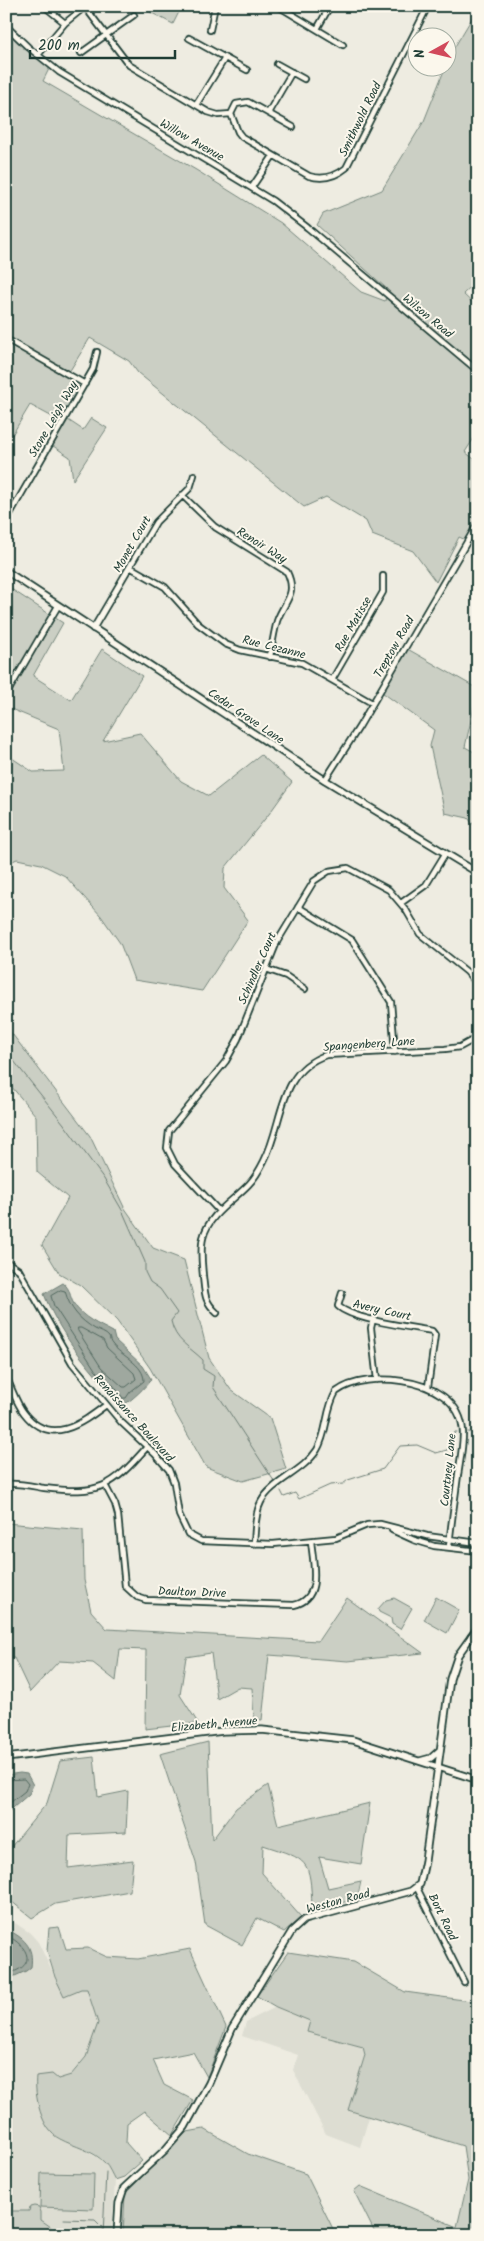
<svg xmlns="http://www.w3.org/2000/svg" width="484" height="2241" font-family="Kalam,sans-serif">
	<rect width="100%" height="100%" fill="#eeece1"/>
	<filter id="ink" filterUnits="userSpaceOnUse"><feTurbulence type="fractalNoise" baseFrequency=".02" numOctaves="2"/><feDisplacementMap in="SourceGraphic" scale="10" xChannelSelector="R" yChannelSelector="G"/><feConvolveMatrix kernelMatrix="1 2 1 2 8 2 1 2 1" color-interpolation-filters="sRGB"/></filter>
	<g filter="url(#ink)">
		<path fill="#ddddd2" d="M6,1917L30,1933L38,1942L64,1996L81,1988L87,1989L98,2023L86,2057L71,2075L58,2079V2139L80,2147L106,2163L115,2180L112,2235H6Z
			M276,2007L310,2021L307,2032L363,2047L365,2055L348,2110L369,2117L360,2147L326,2134L293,2070L298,2055L242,2036L246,2022Z"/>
		<path fill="#cbcfc4" stroke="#75867c" d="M152,6H182L173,24L150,12Z
			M478,8V280L463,294L478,308V432L465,452L478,462V537L471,533L466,540L459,537L436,582L413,551L372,535L366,521L326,497L304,507L138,373L129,361L90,338L66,377L83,385L65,418L83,430L91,418L107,428L73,480L70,457L50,444L62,422L30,405L6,445V30L51,65L43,81L196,170L281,223L361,292L385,301L387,289L317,225L323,214L382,190L424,121L451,53Z
			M8,587L63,623L33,676L71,700L102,649L142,676L103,741L140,733L181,781L209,796L261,755L292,782L269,814L225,868L224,888L248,920L202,991L134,980L120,943L101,916L65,876L41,864L17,859L6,864V754L33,772L64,771L59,729L6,707Z
			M404,647L478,689L465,747L478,754V830L468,818L445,813L430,746L434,730L379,690Z
			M6,1026L90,1136L124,1207L153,1248L184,1260L209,1358L231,1390L270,1418L286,1469L243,1481L206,1467L150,1368L117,1321L80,1285L59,1273L42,1245L68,1198L37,1172L36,1116L6,1080Z
			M6,1523L83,1530L84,1580L91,1611L107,1629L318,1641L347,1598L423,1653L348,1661L269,1655L262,1720L254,1719L252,1688L238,1687L217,1699L211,1653L186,1657L180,1695L198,1723L145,1729L146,1650L120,1649L116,1681L93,1663L59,1661L30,1692L14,1658H6Z
			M436,1597L459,1610L447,1633L424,1620Z
			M394,1598L412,1608L400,1629L392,1624L391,1618L379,1612L378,1609L386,1600Z
			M208,1742L212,1840L236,1808L268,1785L278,1825L370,1803L361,1864L319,1857L328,1888L361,1881L357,1900L312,1907C310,1859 309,1860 263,1845L262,1873L301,1917L284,1932L257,1918L242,1945L205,1925L196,1862L160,1754Z
			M94,1757L98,1797L128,1791L126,1832L69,1835L68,1868L133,1860L130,1891L55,1904L32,1918L6,1897V1853L47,1803L60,1761Z
			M59,1927L66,1949L88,1948L107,1957L138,1959L190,1949L226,2027L207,2077L193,2052L153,2060L164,2085L193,2100L172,2135L144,2111L127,2123L126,2143L142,2161L124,2177L115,2180C112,2175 109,2167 105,2163C93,2150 75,2147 60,2139C41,2130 34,2095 36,2076L52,2074L58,2079L71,2075L86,2057L98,2023L87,1989H81L64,1996L55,1977L47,1951L49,1928Z
			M288,1952L354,1962L405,1992L478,2002V2235H376L354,2191L360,2186L457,2227L468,2180L463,2146L348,2110L365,2055L363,2047L307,2032L310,2021L276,2007L257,1996Z
			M204,2129L248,2154L306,2174L336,2235H123L125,2194L187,2132Z
			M41,2173L94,2174L93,2209L40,2207Z
			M34,2206L39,2207L41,2212V2220L51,2227L57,2235H6V2211H29L30,2207Z"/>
		<path fill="#9fa89f" stroke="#6c7d74" d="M63,1283C71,1289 69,1296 74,1304C83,1318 98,1324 113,1332L115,1340L143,1366L151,1379C147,1386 130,1402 123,1405C93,1374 60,1336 44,1294Z
			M20,1773L27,1774L33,1785L29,1794L6,1814V1775Z
			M6,1929C24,1938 34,1946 31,1967L26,1971L6,1980Z"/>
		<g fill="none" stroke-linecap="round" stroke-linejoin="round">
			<path stroke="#52685f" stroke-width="1" d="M61,1290L65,1291C70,1309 79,1319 95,1329C99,1331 106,1333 109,1337C110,1339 110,1342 112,1344C121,1356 144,1364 144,1381L130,1392L126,1398H123L113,1385L108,1382L96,1371L54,1306L51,1296Z
				M78,1328H81L103,1340L107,1348L134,1373L136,1379L126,1387H123L101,1367L78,1331Z
				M6,1780L24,1779L28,1784L25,1791L6,1806
				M6,1935C30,1947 38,1967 6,1974"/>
			<path stroke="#6c7d74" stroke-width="1" d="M6,1051L64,1124L104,1179L122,1210L145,1262V1272L150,1282L160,1289L177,1313L171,1321C175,1341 190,1347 203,1360V1369L214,1376L213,1387L274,1481
				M468,1432L478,1433
				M281,1491L284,1497L295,1493L299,1499L330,1485L343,1484L348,1480L383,1469L400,1446L417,1445L436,1453L447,1450L455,1432H457
				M64,2219L95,2220L102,2227
				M103,2235L106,2172"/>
			<g stroke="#1f3d34" stroke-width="8">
				<path id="street" d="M44,6L65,23
					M278,6L343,45
					M85,7L129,65L208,112L218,115L231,114
					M6,26L28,47L59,72L273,201L308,228L478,371
					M317,29L330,6
					M210,30L215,6
					M189,38L247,70
					M81,53L134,15
					M38,55L65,23L86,6
					M277,64L304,79
					M196,105L225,58
					M268,113L292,72
					M293,127L248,102L236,104L231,114L238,132L242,137L309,176C323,180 335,177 346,168L428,6
					M252,187L273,156
					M6,339L85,384
					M182,495L215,527L287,572C298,595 284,601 277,621C274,632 272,645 270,657
					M6,521L93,369L97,352
					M130,567L165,587L198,624L225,644L240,650L302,663L372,703
					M93,629L156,522L190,488L194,475
					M332,680L383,592V576
					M6,695L58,606
					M325,780L359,727L478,523
					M401,903L426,885L445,854
					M298,907L352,940L391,1002L395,1052
					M266,969L286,976L305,989
					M219,1211L175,1164L167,1148L169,1131L226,1061L238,1039L277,942L314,881L329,871L348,868L389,890L406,910L420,934L467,972L478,985
					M6,1261L19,1270L72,1363L121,1422L155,1454L169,1470L174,1483L179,1515L188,1534L201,1541L273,1544L336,1538L367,1525L380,1524L427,1536L478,1543
					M342,1293L338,1306C353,1320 410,1327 432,1331L435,1335L428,1387
					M217,1313C204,1301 205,1294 203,1276C202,1264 200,1250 203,1238C209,1214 233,1201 249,1184C255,1178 260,1169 264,1161C284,1123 277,1072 326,1055L445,1049L460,1047L478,1037
					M373,1319L371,1328L377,1380
					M6,1377C12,1388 16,1403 24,1413C50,1447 81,1424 106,1405
					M6,1484C19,1483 32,1486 44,1488C100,1495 111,1488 147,1447
					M105,1485L115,1504L118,1515L125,1586L137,1597L146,1600L294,1605C323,1599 313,1563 311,1541
					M392,1530L414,1540L434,1546L478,1551
					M254,1544C255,1531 255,1513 261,1502C272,1481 303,1472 317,1450C328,1432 325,1410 336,1392C353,1379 381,1378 402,1381C431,1385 462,1400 463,1433C463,1447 460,1462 458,1475C455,1499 451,1523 449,1547
					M471,1636L478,1642
					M417,1888L464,1982"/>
			</g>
			<g stroke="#1f3d34" stroke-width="9">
				<path id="secondary" d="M6,571L325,780L478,873
					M6,1758L223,1731L262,1730L353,1740L478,1780
					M420,1761L431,1758L440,1750
					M117,2235L119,2203L124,2188L166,2149L185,2127L209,2083L232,2029L292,1931L304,1920L411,1891L420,1884L425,1861L450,1679L458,1655L478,1627"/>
			</g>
			<use href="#street" stroke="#fbf7ec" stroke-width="4.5"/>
			<use href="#secondary" stroke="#fbf7ec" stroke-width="5.5"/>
		</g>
	</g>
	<g text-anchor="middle" stroke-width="4" stroke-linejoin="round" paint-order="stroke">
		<g font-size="12" fill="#1f3d34" stroke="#fbf7ec">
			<text transform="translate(360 119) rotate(-64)" y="4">Smithwold Road</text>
			<text transform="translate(192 140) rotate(30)" y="4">Willow Avenue</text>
			<text transform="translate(428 316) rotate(40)" y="4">Wilson Road</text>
			<text transform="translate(53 419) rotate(-60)" y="4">Stone Leigh Way</text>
			<text transform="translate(132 544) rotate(-60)" y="4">Monet Court</text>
			<text transform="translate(262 545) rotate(32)" y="4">Renoir Way</text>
			<text transform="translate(353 624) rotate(-60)" y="4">Rue Matisse</text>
			<text transform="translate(274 647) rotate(14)" y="4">Rue Cezanne</text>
			<text transform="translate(394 647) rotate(-60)" y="4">Treptow Road</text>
			<text transform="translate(246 716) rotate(34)" y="4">Cedar Grove Lane</text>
			<text transform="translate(257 968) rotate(-66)" y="4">Schindler Court</text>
			<text transform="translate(369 1044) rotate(-4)" y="4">Spangenberg Lane</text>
			<text transform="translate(382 1310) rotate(13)" y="4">Avery Court</text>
			<text transform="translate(134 1418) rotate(48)" y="4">Renaissance Boulevard</text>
			<text transform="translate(448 1470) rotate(-84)" y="4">Courtney Lane</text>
			<text transform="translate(192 1592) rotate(2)" y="4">Daulton Drive</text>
			<text transform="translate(214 1724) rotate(-5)" y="4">Elizabeth Avenue</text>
			<text transform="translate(338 1901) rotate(-15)" y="4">Weston Road</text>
			<text transform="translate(443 1917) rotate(64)" y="4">Bort Road</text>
		</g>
	</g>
	<rect width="484" height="2241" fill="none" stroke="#fbf7ec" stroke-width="25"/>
	<rect x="12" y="12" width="459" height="2216" fill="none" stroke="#1f3d34" stroke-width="2" filter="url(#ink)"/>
	<g transform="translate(432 52) rotate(262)"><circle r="24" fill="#fbf7ec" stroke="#a3ada2"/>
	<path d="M0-4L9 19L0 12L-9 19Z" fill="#d1495b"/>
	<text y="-8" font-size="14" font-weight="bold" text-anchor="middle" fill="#1f3d34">N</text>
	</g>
	<path d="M30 50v8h145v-8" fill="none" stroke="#1f3d34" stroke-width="2.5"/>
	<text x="38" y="50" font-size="15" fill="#1f3d34" stroke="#fbf7ec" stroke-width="4" paint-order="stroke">200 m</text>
</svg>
